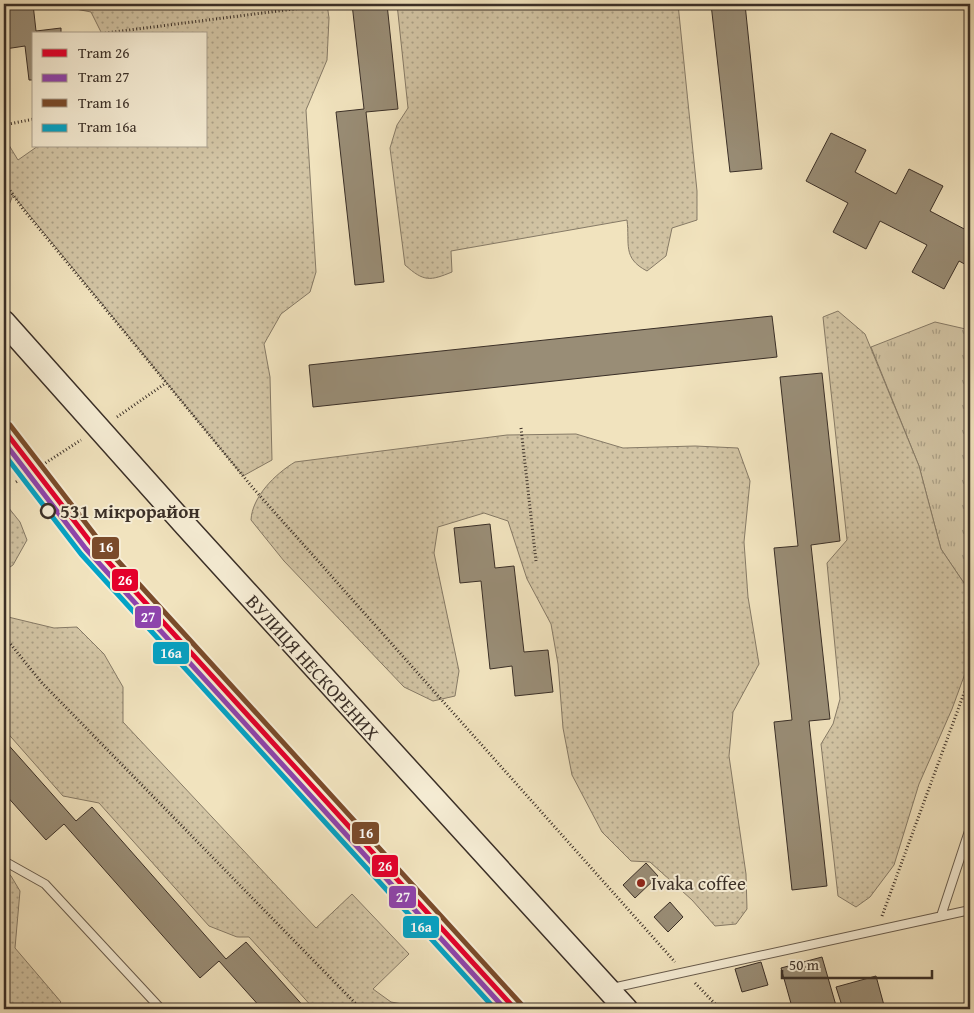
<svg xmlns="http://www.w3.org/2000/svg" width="974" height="1013" font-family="'Gentium Book Plus',serif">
	<defs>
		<pattern id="grass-tufts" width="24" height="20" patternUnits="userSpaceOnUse" patternTransform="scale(1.25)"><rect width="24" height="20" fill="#d2c4a4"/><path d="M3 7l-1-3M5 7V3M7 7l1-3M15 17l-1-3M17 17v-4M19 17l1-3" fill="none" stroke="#aba086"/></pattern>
		<pattern id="park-dots" width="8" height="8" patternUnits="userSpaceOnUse" patternTransform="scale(1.25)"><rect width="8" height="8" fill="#d2c4a4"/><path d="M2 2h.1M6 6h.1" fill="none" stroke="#aba086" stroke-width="1.8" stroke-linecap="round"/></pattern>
	</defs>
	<rect width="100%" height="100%" fill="#f1e3be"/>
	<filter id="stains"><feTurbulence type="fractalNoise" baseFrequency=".004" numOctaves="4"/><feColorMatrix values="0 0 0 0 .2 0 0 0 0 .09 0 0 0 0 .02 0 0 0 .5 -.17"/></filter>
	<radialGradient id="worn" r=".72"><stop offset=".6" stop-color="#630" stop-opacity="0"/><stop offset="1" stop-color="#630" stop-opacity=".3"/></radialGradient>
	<path fill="url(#grass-tufts)" stroke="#867a66" d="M935,322L970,330V592L941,549L919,466L871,347Z"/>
	<path fill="url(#park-dots)" stroke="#867a66" d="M50,4H327L329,18L327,60L306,110L316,272L310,292L281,314L264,344L270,377L272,460L243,476L13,195L9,205L4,206V137L18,160L38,146H206V34H102L91,12Z
		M397,4H678L697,191V220L672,228L666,256L647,271C622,258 630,244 627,220L451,251L452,272C430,281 424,282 405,265L390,148L397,125L408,108Z
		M838,311L865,334L919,466L941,549L970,592V660L952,709L919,784L894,865L870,897L856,907L838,896L821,744L833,724L840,699L827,563L847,540L823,317Z
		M576,434L623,448L695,446L738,448L750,481L744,542L748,597L759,664L733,712L729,756L746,874L747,909L736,924L715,926L692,900L650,862L631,861L602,832L572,775L563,728L558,664L551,624L527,579L508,521L484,513L438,527L434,553L459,671L455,696L433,701L404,687L284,561L251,520C252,497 275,474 295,462L507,435Z
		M4,502L20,522L27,540L13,565L4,571Z
		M4,616L54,628L77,627L104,654L123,687V722L316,928L352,894L409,954L373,989L391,1002L430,1009H314L249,937H237L209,926L99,803L63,796L4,729Z
		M4,868L11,876L20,891L15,948L61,1002L54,1009H4Z"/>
	<path fill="#998d76" stroke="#3a2f27" d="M4,4H33L36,31L61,28V34H34V80H29L25,46L5,49Z
		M352,4H387L398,109L366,112L384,282L355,285L336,112L364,109Z
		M711,4H745L762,169L730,172Z
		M831,133L866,150L855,172L896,194L909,169L943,186L930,211L970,232V267L959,261L944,289L912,272L927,245L880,221L866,249L833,232L848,203L806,181Z
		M772,316L777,357L313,407L309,365Z
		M822,373L840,541L811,545L830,719L809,721L827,886L792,890L774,722L792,720L774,548L798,546L780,377Z
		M490,524L495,568L514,566L524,652L548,650L553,692L515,696L512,666L490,669L481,581L460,583L454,528Z
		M4,740L76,821L92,807L226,959L246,942L306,1009H262L219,961L200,978L64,824L46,840L4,793Z
		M646,863L658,876L635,898L623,885Z
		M670,902L683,917L668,932L654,917Z
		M822,957L837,1009H783L792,1007L781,968Z
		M761,962L768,985L742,992L735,969Z
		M876,976L885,1009H843L836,987Z"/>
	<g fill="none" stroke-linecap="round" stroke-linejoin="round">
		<g stroke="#685c4d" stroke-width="10">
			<path id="lane" d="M4,861L45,884L161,1009
				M941,916L970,828
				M612,988L970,910"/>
		</g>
		<g stroke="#3a2f27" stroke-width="25">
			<path id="secondary" d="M4,322L186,526L626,1009"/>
		</g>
		<path stroke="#3a2f27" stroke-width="3" stroke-dasharray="1 2.5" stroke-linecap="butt" d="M98,34L333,4
			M4,125L34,119
			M4,182L23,209L253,488L675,962
			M117,417L166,383
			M521,428L536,561
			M16,482L81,440
			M4,636L42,683L361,1009
			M882,916L970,677
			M695,983L720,1009"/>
		<use href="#lane" stroke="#f6edd5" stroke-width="8"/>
		<use href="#secondary" stroke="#f6edd5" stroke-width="22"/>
		<g stroke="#f6edd5" stroke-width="9">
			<path id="tram-1" d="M4,430L92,544L515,1009"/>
		</g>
		<g stroke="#f6edd5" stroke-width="9">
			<path id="tram-2" d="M4,442L86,549L505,1009"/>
		</g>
		<g stroke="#f6edd5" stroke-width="9">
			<path id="tram-3" d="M10,425L98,539L521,1004"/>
		</g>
		<g stroke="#f6edd5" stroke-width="9">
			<path id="tram-4" d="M4,454L81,554L495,1009"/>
		</g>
		<use href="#tram-1" stroke="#e4002b" stroke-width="5"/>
		<use href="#tram-2" stroke="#8e44ad" stroke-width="5"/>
		<use href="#tram-3" stroke="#7a4b2a" stroke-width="5"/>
		<use href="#tram-4" stroke="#03a3c6" stroke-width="5"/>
	</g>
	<circle fill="#f6edd5" stroke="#3a2f27" stroke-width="2.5" cx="48" cy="511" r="7"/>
	<circle fill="#8f2418" stroke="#f6edd5" stroke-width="2" cx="641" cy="883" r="5"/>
	<g text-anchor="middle" stroke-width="4" stroke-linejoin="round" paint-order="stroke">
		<g font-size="19" font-weight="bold" fill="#3a2f27" stroke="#f6edd5" text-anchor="start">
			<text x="60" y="518">531 мікрорайон</text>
		</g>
		<g font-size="19" fill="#3a2f27" stroke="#f6edd5">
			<text transform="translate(313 667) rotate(48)" y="7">ВУЛИЦЯ НЕСКОРЕНИХ</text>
		</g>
		<g font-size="19" fill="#3a2f27" stroke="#f6edd5" text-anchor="start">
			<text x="651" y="890">Ivaka coffee</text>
		</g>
	</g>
	<g stroke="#f6edd5" stroke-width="2">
		<rect x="91" y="536" width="29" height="24" rx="5" fill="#7a4b2a"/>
		<rect x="111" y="568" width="28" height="24" rx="5" fill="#e4002b"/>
		<rect x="134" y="605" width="28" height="24" rx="5" fill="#8e44ad"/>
		<rect x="152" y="641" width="38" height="24" rx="5" fill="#03a3c6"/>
		<rect x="351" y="821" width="29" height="24" rx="5" fill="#7a4b2a"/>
		<rect x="371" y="854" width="28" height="24" rx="5" fill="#e4002b"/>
		<rect x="388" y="885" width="29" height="24" rx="5" fill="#8e44ad"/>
		<rect x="402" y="915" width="38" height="24" rx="5" fill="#03a3c6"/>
	</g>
	<g font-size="14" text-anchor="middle" font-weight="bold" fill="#fff">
		<text x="106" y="552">16</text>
		<text x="125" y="585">26</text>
		<text x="148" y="622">27</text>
		<text x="171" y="658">16a</text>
		<text x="366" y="838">16</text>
		<text x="385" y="871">26</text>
		<text x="403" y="902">27</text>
		<text x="421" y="932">16a</text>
	</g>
	<rect width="974" height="1013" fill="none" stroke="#f1e3be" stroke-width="20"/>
	<rect x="5" y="5" width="964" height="1003" fill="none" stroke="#3a2f27" stroke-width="2.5"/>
	<rect x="10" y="10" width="954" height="993" fill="none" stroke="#3a2f27"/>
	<rect x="32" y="32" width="175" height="115" fill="#f6edd5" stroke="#aba18f"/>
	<rect x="42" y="49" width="25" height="8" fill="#e4002b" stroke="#aba18f"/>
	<text x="78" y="58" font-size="15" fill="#3a2f27">Tram 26</text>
	<rect x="42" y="74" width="25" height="8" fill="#8e44ad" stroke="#aba18f"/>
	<text x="78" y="82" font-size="15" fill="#3a2f27">Tram 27</text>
	<rect x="42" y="99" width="25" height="8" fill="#7a4b2a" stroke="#aba18f"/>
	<text x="78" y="108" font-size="15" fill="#3a2f27">Tram 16</text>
	<rect x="42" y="124" width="25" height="8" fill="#03a3c6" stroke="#aba18f"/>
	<text x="78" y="132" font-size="15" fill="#3a2f27">Tram 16a</text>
	<path d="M782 970v8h150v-8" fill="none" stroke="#3a2f27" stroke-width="2.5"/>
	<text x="789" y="970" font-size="15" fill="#3a2f27" stroke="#f6edd5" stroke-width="4" paint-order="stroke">50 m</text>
	<rect width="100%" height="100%" filter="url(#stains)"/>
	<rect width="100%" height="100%" fill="url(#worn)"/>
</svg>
